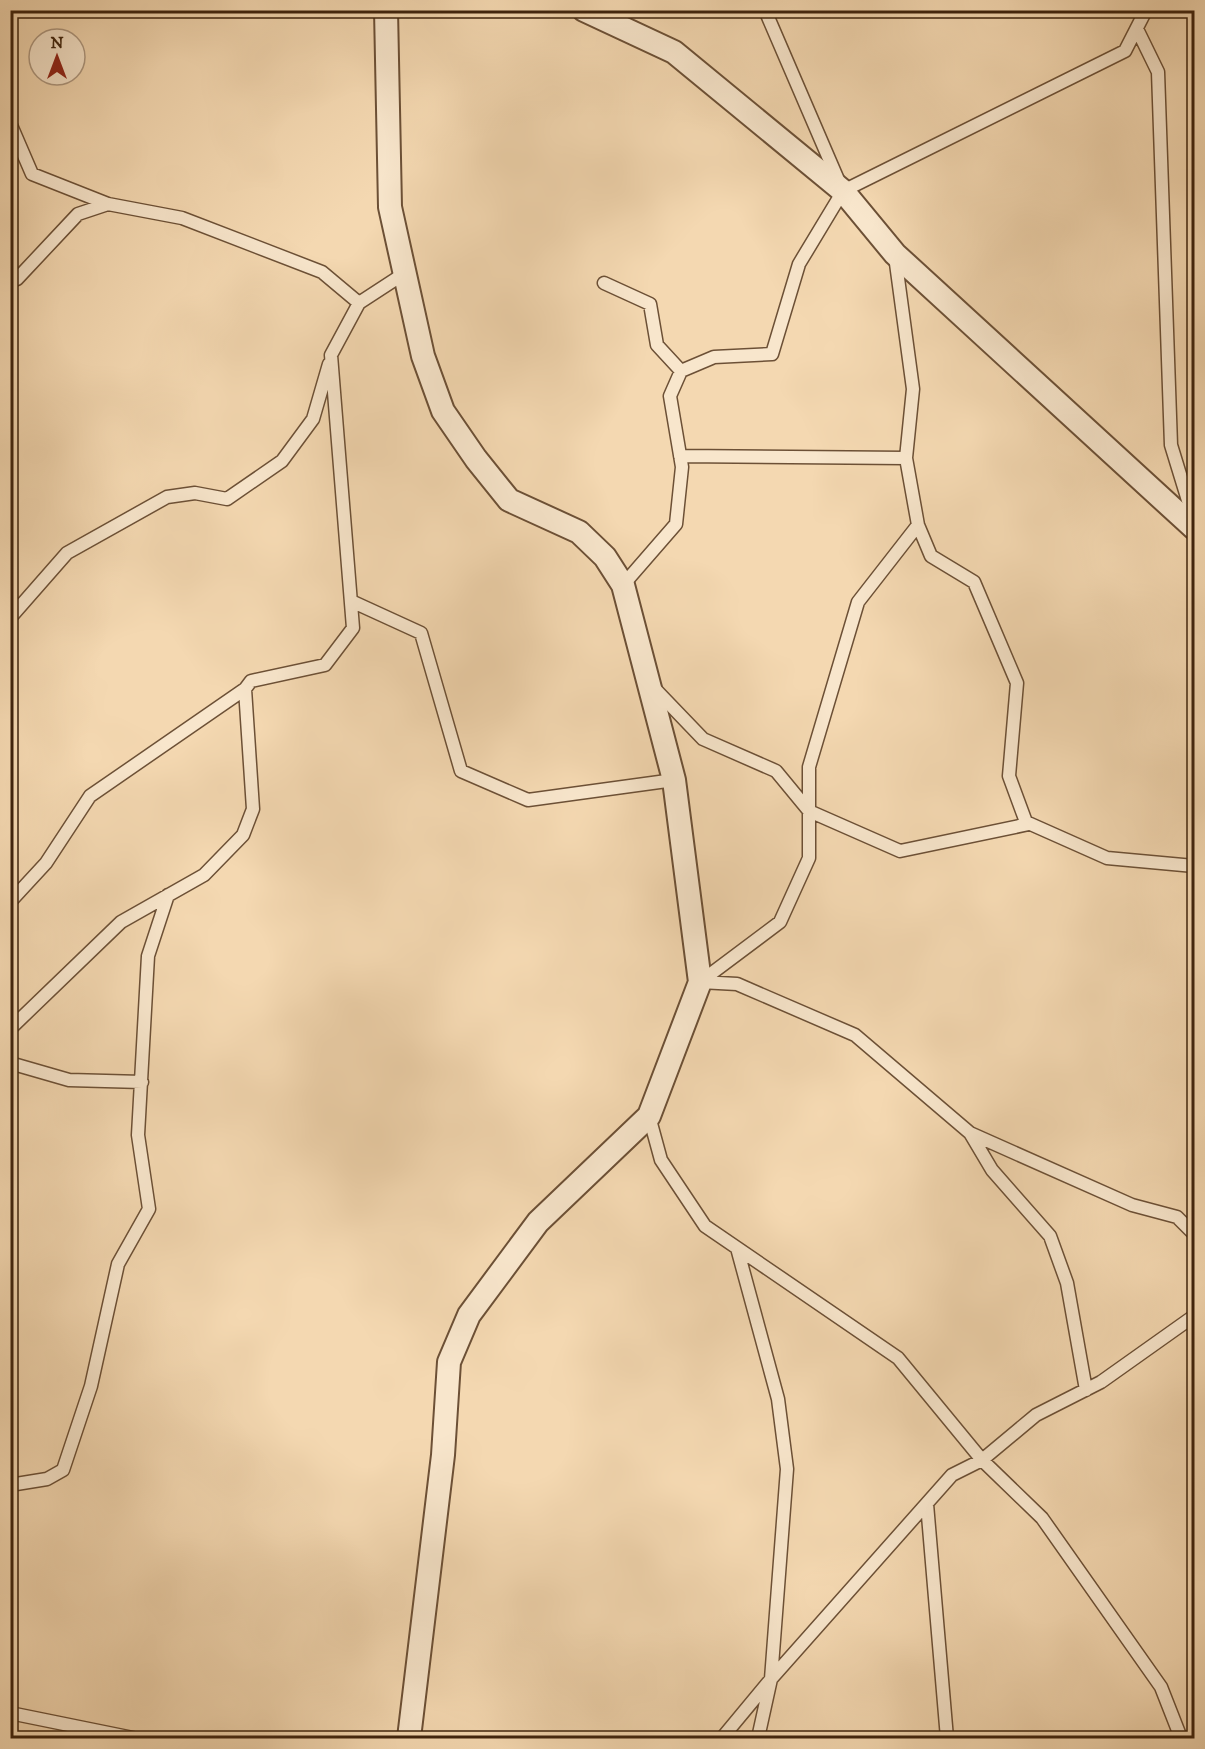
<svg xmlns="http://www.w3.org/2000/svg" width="1205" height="1749" font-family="'IM FELL DW Pica',serif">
	<rect width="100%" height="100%" fill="#f4d8b1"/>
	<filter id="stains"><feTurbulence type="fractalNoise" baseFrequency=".00333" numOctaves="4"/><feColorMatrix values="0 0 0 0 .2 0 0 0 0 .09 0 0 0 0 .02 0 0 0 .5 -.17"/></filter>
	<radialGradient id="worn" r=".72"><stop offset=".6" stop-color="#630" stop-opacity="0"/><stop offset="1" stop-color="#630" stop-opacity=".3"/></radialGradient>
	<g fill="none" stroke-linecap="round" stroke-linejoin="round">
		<g stroke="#6c5036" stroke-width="15">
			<path id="service" d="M765,10L839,182
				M1137,29L1158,72L1171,445L1194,520
				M10,123L32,174L108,204
				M10,281L17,279L78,214L108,204L182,218L322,272L359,303
				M604,283L650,304L657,345L681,371
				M680,456L906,458
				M918,525L931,556L974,582L1017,683L1009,776L1026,822L1107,858L1194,866
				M623,585L676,524L682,467L670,396L681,371L714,357L772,354L799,264L843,191L1125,51L1146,10
				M351,601L421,633L461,771L528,800L674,780
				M10,618L67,553L167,497L195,493L227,499L282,461L313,419L329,364
				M654,688L703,739L776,771L809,811L900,851L1029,824
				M10,902L46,863L90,796L245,689
				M700,982L780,922L809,858V767L858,602L918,525L906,458L913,389L895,256
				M700,982L737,984L855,1035L970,1133L1132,1205L1177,1217L1194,1234
				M10,1029L121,922L204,875L243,835L253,809L245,689L251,681L325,665L353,628L331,355L359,303L405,273
				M10,1063L69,1080L142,1082
				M649,1116L661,1160L705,1226L898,1358L982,1460L1042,1518L1161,1687L1181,1738
				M970,1133L992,1170L1050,1236L1067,1283L1086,1390
				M737,1248L778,1399L787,1469L771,1679L758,1738
				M10,1485L47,1479L63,1470L91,1386L118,1264L149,1209L138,1135L148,956L168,895
				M927,1504L947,1738
				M10,1713L133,1738
				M722,1738L771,1679L952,1475L982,1460L1036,1415L1101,1382L1194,1316"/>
		</g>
		<g stroke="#6c5036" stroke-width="26">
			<path id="minor" d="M386,10L390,207L423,356L443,411L476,459L509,500L579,532L605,557L623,585L674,780L700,982L649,1116L538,1222L469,1315L449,1362L443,1455L409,1738
				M584,10L674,52L843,191L895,254L1194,528"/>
		</g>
		<use href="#service" stroke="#f8e6cc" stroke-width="12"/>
		<use href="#minor" stroke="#f8e6cc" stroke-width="22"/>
	</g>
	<rect width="1205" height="1749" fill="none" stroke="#f4d8b1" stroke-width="36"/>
	<rect x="12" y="12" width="1181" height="1725" fill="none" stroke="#3e230d" stroke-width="3"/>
	<rect x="18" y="18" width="1169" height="1713" fill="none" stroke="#3e230d" stroke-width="1.5"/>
	<g transform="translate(57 57)"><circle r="28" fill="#f8e6cc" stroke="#ae9880" stroke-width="1.5"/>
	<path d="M0-4.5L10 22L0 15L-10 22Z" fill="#8f2418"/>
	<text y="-9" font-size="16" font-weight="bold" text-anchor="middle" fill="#3e230d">N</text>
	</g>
	<rect width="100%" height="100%" filter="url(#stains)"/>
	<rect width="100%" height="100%" fill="url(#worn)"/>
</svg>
